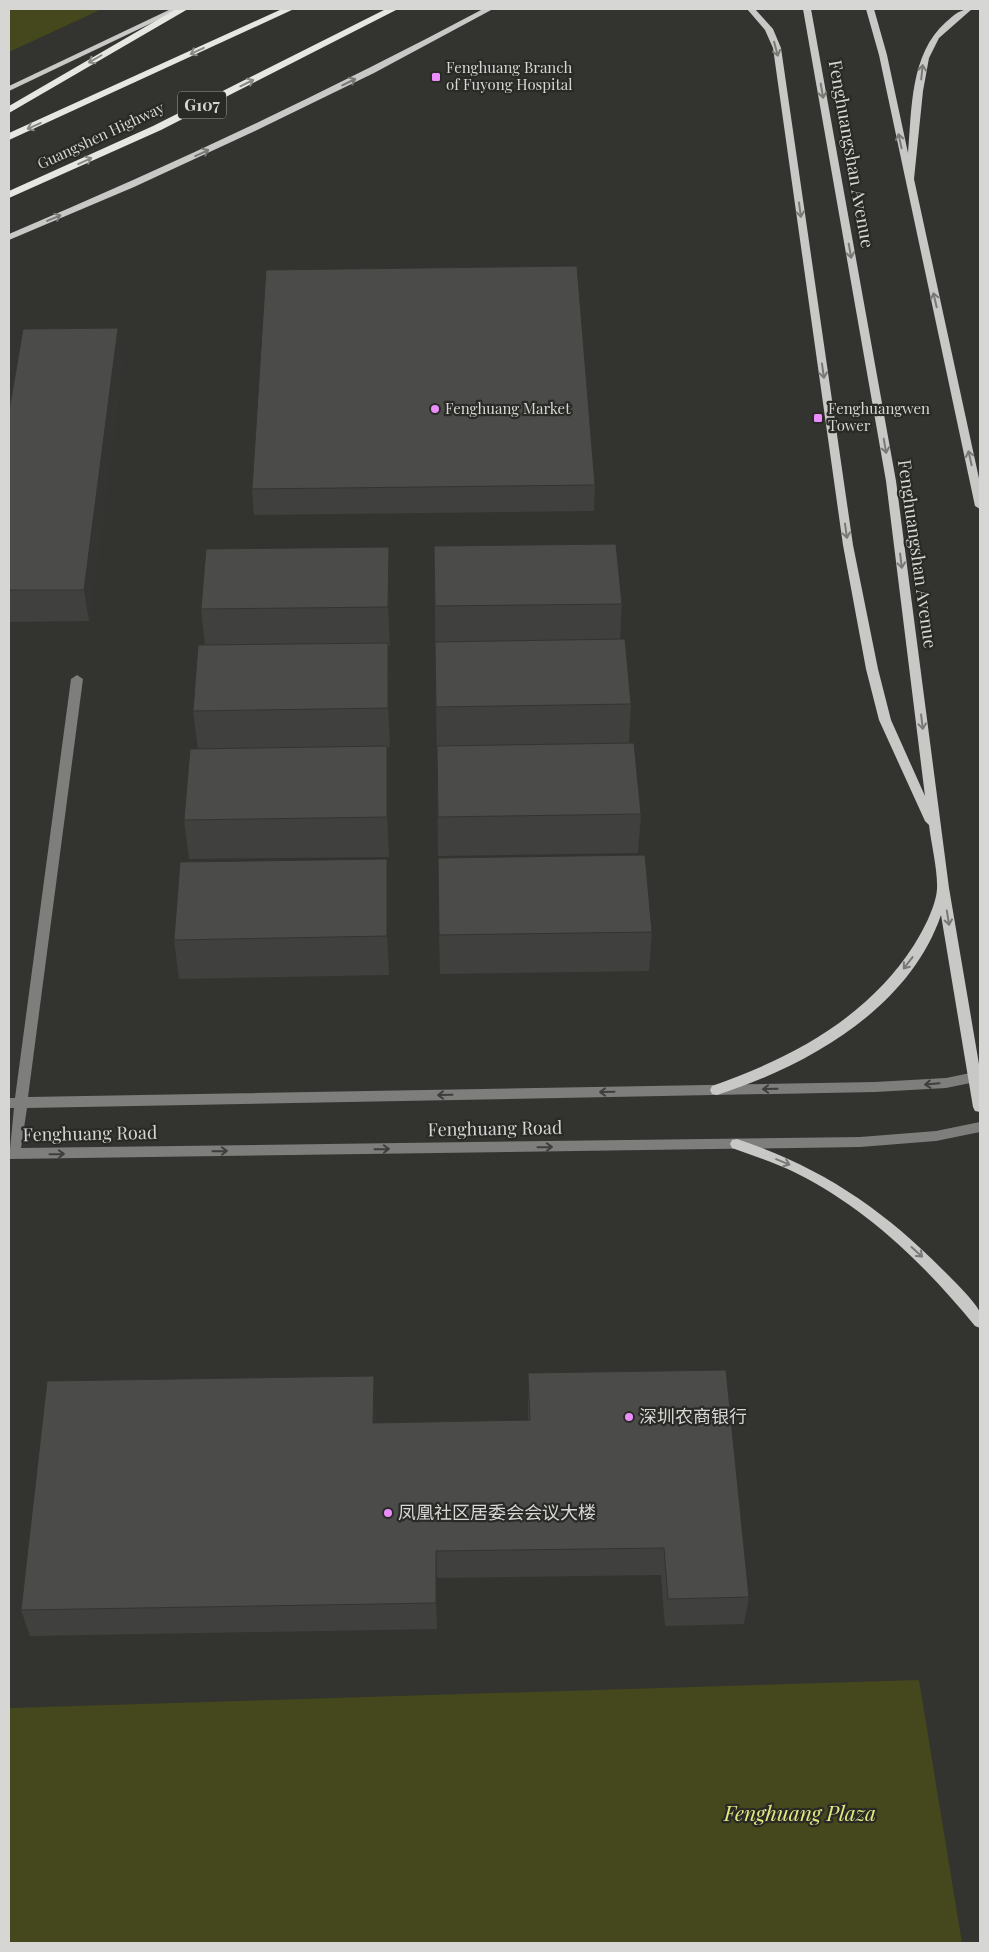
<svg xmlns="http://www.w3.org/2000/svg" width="989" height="1952" font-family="'Playfair Display','Noto Sans SC',serif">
	<rect width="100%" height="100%" fill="#333330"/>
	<path fill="#45471d" d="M9,9H102L9,52Z
		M919,1680L962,1943H9V1708Z"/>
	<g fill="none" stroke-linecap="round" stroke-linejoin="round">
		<path fill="#7e7e7c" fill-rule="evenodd" d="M77,675L83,679L28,1097L875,1082L946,1078L980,1071V1081L946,1088L875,1092L27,1108L21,1148L860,1137L936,1131L980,1122V1132L936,1141L860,1147L9,1159L14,1108H9V1098H15L71,679Z"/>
		<path fill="#c8c9c6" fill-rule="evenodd" d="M171,9H181L9,91V86Z
			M483,9H493L374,73L255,131L134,187L9,240V234C170,166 329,91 483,9Z
			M747,9H755L773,29L781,48L853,545L878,669L891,720L925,796L886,481L803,9H811L896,481L949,888L980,1070V1112L975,1111L973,1107L941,915C909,1009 807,1066 717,1095L712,1094L710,1090L712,1086C792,1058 867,1018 914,945C923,931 936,906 937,889C938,871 931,843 929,825L925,821L879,720L866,669L843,545L773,48L765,30Z
			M866,9H874L887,55L908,153C912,108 910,54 946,22C954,15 961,8 972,9L939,38L929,58L923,91L914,179L980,483V509L975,506L879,55Z
			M737,1139C819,1166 882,1208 943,1270C950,1277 978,1304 980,1313C982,1317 980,1324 980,1328L975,1326C925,1265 868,1209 796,1173C776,1163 754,1156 732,1148L730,1144L732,1140Z"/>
		<path fill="#e6e6e3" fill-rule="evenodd" d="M176,9H188L9,113V106Z
			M282,9H294L9,140V133Z
			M386,9H398L161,130L9,198V191L153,126Z"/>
	</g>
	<path fill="#40413f" d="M122,360L89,621L9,622V411Z
		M595,485L594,511L254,515L252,489Z
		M434,546L622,604L620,640L631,704L629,743L641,814L638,853L438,856Z
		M390,586V646H388L390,682V747L387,748L389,786V857L189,859L184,820L198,749L193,711L205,645L201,609Z
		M389,898V975L179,979L174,940Z
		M652,932L649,971L440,974L439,935Z
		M528,1373L749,1597L744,1624L665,1626L661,1575L437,1578V1629L30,1636L21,1610L376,1404V1423L528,1420Z"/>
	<path fill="#343533" d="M118,328L122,360L89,621L84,590Z
		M389,547L390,586V646L388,607Z
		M388,643L390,682V747L388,708Z
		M9,661L15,690L9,729Z
		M387,746L389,786V857L387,817Z
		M387,859L389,898V975L387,936Z
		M374,1376L376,1404L375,1451L373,1423Z
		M436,1551L437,1578V1629L436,1603Z"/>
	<path fill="#4b4c49" stroke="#343533" d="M577,266L595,485L252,489L266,270Z
		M118,328L84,590H9V411L23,329Z
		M616,544L622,604L435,606L434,546Z
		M389,547L388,607L201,609L206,549Z
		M625,639L631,704L436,707L435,642Z
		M388,643V708L193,711L198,645Z
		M634,743L641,814L438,817L437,746Z
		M387,746V817L184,820L190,749Z
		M645,855L652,932L439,935L438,858Z
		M387,859V936L174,940L180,862Z
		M726,1370L749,1597L668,1599L664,1548L436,1551V1603L21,1610L47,1381L374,1376L373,1423L530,1420L528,1373Z"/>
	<defs><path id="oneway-shaft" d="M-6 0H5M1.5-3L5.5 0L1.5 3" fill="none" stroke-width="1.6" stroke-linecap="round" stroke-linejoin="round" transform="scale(1.25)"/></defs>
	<g stroke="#787976">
		<use href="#oneway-shaft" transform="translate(776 49) rotate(75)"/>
		<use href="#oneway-shaft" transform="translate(922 72) rotate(-84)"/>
		<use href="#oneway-shaft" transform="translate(349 82) rotate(-26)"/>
		<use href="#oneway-shaft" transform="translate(822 91) rotate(80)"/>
		<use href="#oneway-shaft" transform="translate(900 141) rotate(-102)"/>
		<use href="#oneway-shaft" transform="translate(202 153) rotate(-25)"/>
		<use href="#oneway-shaft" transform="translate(800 210) rotate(82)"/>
		<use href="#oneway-shaft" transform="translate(54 218) rotate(-23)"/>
		<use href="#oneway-shaft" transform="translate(850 251) rotate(80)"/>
		<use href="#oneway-shaft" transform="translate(935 300) rotate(-103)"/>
		<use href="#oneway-shaft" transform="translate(823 371) rotate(82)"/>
		<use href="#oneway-shaft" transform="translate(885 446) rotate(80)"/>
		<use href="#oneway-shaft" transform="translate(970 458) rotate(-103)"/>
		<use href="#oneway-shaft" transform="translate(846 531) rotate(82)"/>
		<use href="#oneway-shaft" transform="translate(901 561) rotate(83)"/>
		<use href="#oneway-shaft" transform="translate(922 722) rotate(83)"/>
		<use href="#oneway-shaft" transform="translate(948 918) rotate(81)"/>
		<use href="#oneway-shaft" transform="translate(908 963) rotate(128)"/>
		<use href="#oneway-shaft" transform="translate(783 1162) rotate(22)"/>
		<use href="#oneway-shaft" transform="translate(917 1252) rotate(42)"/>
	</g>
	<g stroke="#888884">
		<use href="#oneway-shaft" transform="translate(197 51) rotate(155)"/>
		<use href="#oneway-shaft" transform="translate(95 59) rotate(150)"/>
		<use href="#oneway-shaft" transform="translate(247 83) rotate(-26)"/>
		<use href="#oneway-shaft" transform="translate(34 126) rotate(156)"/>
		<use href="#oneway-shaft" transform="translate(85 161) rotate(-25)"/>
	</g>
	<g stroke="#3e3e3c">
		<use href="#oneway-shaft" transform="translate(932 1084) rotate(175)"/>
		<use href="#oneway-shaft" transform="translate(770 1089) rotate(179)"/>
		<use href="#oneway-shaft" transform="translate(607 1092) rotate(179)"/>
		<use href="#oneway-shaft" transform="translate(445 1095) rotate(179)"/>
		<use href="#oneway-shaft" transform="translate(545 1147) rotate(-1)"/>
		<use href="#oneway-shaft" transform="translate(382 1149) rotate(-1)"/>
		<use href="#oneway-shaft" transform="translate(220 1151) rotate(-1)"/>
		<use href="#oneway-shaft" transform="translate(57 1154) rotate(-1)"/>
	</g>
	<g fill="#eb8dfb" stroke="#292926" stroke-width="2">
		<rect x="431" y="72" width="10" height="10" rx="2.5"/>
		<circle cx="435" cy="409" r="5"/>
		<rect x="813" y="413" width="10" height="10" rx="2.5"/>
		<circle cx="629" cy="1417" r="5"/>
		<circle cx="388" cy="1513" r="5"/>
	</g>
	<g text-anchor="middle" stroke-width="4.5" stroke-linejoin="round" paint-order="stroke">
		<g font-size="15" fill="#d6d7d5" stroke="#292926" text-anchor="start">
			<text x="446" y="73">Fenghuang Branch<tspan x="446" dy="17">of Fuyong Hospital</tspan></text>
			<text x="445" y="414">Fenghuang Market</text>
			<text x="828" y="414">Fenghuangwen<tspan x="828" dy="17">Tower</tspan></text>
		</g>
		<g font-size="15" fill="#d6d7d5" stroke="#292926">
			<text transform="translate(101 136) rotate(-25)" y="5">Guangshen Highway</text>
		</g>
		<rect fill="#292926" stroke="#a2a3a0" stroke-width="1" x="178" y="91.5" width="48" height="27" rx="4"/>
		<g font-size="16" font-weight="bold" fill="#d6d7d5">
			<text x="202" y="111">G107</text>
		</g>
		<g font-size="18" fill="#d6d7d5" stroke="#292926">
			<text transform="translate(851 154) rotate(80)" y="6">Fenghuangshan Avenue</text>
			<text transform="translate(917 554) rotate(82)" y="6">Fenghuangshan Avenue</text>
			<text transform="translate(495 1129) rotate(-1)" y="6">Fenghuang Road</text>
			<text transform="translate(90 1134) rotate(-1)" y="6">Fenghuang Road</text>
		</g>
		<g font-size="18" fill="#d6d7d5" stroke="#292926" text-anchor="start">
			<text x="639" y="1423">深圳农商银行</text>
			<text x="398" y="1519">凤凰社区居委会会议大楼</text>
		</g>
		<g font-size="21" font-style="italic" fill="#e3e97f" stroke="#292926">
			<text x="800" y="1821">Fenghuang Plaza</text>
		</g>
	</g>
	<rect width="989" height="1952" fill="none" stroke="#d6d7d5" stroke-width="20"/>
</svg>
